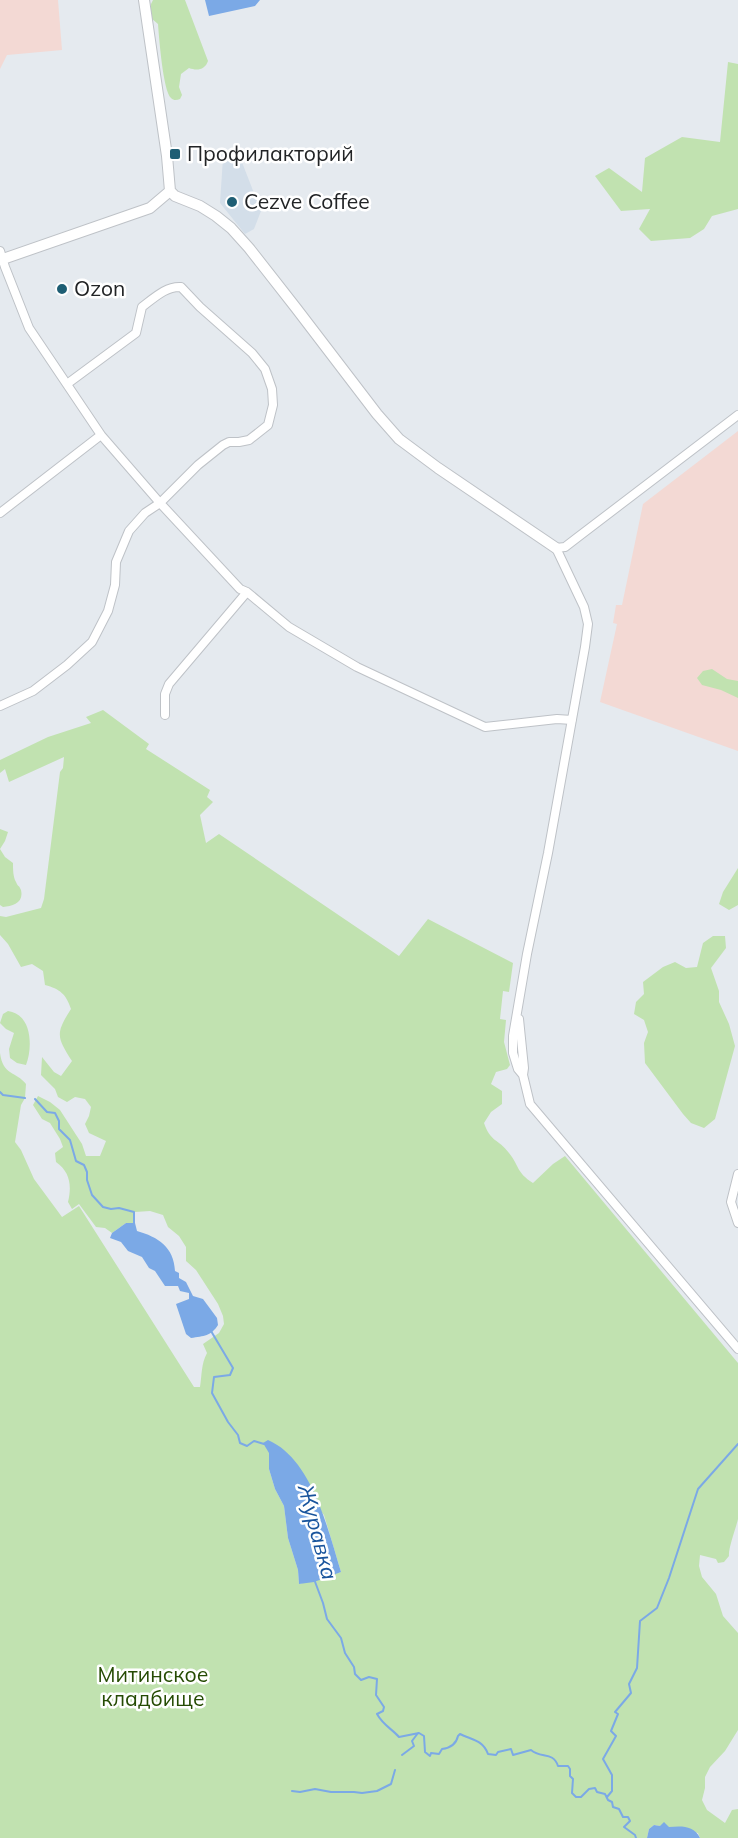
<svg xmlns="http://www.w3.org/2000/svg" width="738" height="1838" font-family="Mulish,sans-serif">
	<rect width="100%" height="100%" fill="#e5eaef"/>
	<path fill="#d3dee9" d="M238,152L261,211L254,229L245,234L220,203L223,158Z"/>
	<path fill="#f3d9d4" d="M0,0H58L62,50L7,55L0,69Z
		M738,431V751L600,702L617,624L613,623L616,605H622L643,504Z"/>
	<path fill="#c1e2b0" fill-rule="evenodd" d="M153,0H185L208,61C205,70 197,71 189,68L181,74L179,87L182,95L180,99C177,100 174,101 171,98C163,91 159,37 158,24L151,18V4Z
		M728,62L738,64V209L712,216L704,229L690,238L651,241L639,229L650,209L621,211L595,176L609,168L642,192L645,158L682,137L720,142Z
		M712,669L727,679L738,681V698L721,690L702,685L697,678L703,671Z
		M103,710L149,744L146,749L210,790L207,797L213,802L200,815L206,843L219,834L399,956L428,919L513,963L509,992L503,991L500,1019L506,1020L504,1042L510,1065L507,1069L496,1072L491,1084L502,1091V1104L491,1112L484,1123C491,1143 498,1138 509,1153C520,1167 516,1172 533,1183L553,1164L565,1156L738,1363V1519C736,1528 728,1549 729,1556L724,1562L718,1563L716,1559L700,1555L699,1566L702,1577L716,1594L723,1616L738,1633V1730L725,1751L710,1767L705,1777V1788L702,1800L707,1810L725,1823L732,1810L738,1809V1838H700L698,1833L654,1825L649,1829L647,1838H0V1053C3,1076 16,1071 26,1084L25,1098L21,1105L15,1142L21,1150L34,1179L62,1217L79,1206L194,1387H200C202,1375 201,1364 207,1353L203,1344L219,1333L224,1324L223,1316L218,1304L196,1270L186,1261V1247L179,1236L168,1227L163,1215L150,1211L135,1212V1223H126L112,1233L105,1228L96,1227L79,1204L72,1209L68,1202C72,1185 70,1172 56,1162L55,1153L63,1147L60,1139L50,1123L42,1119L33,1105L38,1096L50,1102L60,1110L82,1144L86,1156H100L106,1141L89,1133L85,1124L89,1116L91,1107L85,1099L75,1097L67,1102L58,1097L55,1089L41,1075L42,1057L54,1072L61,1076L72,1061C57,1037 55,1034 71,1009C66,994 60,989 45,985L43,971L32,964L21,967L8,944L0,935V916L6,917L41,908L44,899L60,772L63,768L64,757L9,782L5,769L0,773V760L48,737L91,723L86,717ZM269,1453L324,1515L341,1572L299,1584L298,1570L288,1538L284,1506L275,1489L269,1469Z
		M0,829L8,832L5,841L0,849L5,857L13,863C13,869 13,877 16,882C18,887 19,885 21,890C24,903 13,906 3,907L0,905Z
		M738,868V905L729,910L719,904L723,892Z
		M713,936H725L726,948L711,968L719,991V1002L729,1024L735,1046L715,1119L704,1128L691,1123L683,1114L645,1063L644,1043L648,1032L644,1020L634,1014L636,1002L644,994L643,982L663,967L675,962L686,968L697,967L703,943Z
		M8,1011C32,1014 33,1047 26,1065L17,1063L10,1058L9,1049L14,1033L6,1029L0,1023L3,1014Z"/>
	<path fill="#7ba9e6" d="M205,0H260L255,6L209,16Z
		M126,1223H135L137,1231C158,1237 174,1247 175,1271L179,1273V1278L186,1282L193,1296L203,1299L217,1318L218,1325C211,1336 204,1336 191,1338L186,1334L176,1304L189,1299V1293L180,1291L178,1286H165L155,1271L149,1268L142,1257L128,1251L121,1242L110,1238L112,1233Z
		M268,1440C274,1443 280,1446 284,1450C316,1477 329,1533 341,1572L314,1582L299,1584L298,1570L288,1538L284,1506L275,1489L269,1469V1453L263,1443Z
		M664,1822L669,1827C681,1826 694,1825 700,1838H647L649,1829L654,1825L660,1826Z"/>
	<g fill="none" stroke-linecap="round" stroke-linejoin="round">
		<path stroke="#7ba9e6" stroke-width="2" d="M0,1092L3,1095L25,1098
			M35,1099L47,1112L55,1113L59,1121V1129L70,1140L76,1161L84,1165L87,1172V1180L92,1195L103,1207L111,1209L119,1208L134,1212V1225
			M211,1331L233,1368L230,1375L214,1377L212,1393L228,1422L238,1435L240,1443L247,1446L254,1441L264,1444
			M314,1579L323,1603L327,1619L341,1638L345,1653L354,1667L355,1674L361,1680L369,1677L377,1679L376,1695L384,1707L383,1711L377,1714C383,1725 392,1729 399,1737L419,1733L424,1736L425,1752L430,1756L431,1753L439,1754L442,1749C450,1748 456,1745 458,1736L460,1734C472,1740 483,1740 488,1754L496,1755L498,1752L511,1749L513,1755L531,1750C541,1759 553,1751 558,1766H568L570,1769V1776L573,1779L572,1793L576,1797H581L589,1789L595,1788L597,1792L605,1794L608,1800L612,1802L613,1807L619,1809L623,1817H628L630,1821L624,1827L635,1835L636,1838
			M402,1755L414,1746L412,1741L418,1733
			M292,1791L300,1792L315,1789L331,1792H354L362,1793L377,1791L391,1784L395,1770
			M607,1797L612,1791V1775L603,1759L616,1736L611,1731L618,1714L615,1712L631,1693L629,1684L637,1668L640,1621L657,1608L669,1578L698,1489L738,1444"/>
		<g stroke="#bec2c7" stroke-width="10">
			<path id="minor" d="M0,251L5,267L29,328L101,435L160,503L240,589L247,592L289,627L357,667L485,727L557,719L572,720
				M738,415L578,537L565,547L556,548L584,607L588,624L585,647L548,853L527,954L513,1036V1053L518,1069L523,1075L530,1104L738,1349
				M0,513L101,435
				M0,706L33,691L67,665L92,642L108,611L115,585L116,562L129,531L145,513L160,503L198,465L223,445L229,442H239L249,440L268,425L273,405L272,389L265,369L252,353L200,307L181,287C166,286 154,298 142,307L136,333L67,384
				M165,715V694L169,684L247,592
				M519,1019L524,1068L523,1075
				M738,1174L731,1202L738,1223"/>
		</g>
		<g stroke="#bec2c7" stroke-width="12">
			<path id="tertiary" d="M144,0L167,156L170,191L175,196L200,206L216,216L231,228L249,248L296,308L377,414L399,439L438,468L556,548
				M0,260L150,208L170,191"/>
		</g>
		<use href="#minor" stroke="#fff" stroke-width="8"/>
		<use href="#tertiary" stroke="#fff" stroke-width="10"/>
	</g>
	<g fill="#1e5e74" stroke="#fff" stroke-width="2">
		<rect x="169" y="148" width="12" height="12" rx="3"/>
		<circle cx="232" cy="202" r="6"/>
		<circle cx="62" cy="289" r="6"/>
	</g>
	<g text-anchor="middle" stroke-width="5" stroke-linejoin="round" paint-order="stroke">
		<g font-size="21" fill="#222426" stroke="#fff" text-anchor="start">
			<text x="187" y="161">Профилакторий</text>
			<text x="244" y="209">Cezve Coffee</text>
			<text x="74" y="296">Ozon</text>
		</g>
		<g font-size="21" fill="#254b03" stroke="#fff">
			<text x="153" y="1682">Митинское<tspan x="153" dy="24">кладбище</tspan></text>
		</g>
		<g font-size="22" font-style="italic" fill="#19549c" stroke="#fff">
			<text transform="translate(318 1532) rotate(75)" y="8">Журавка</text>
		</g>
	</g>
</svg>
